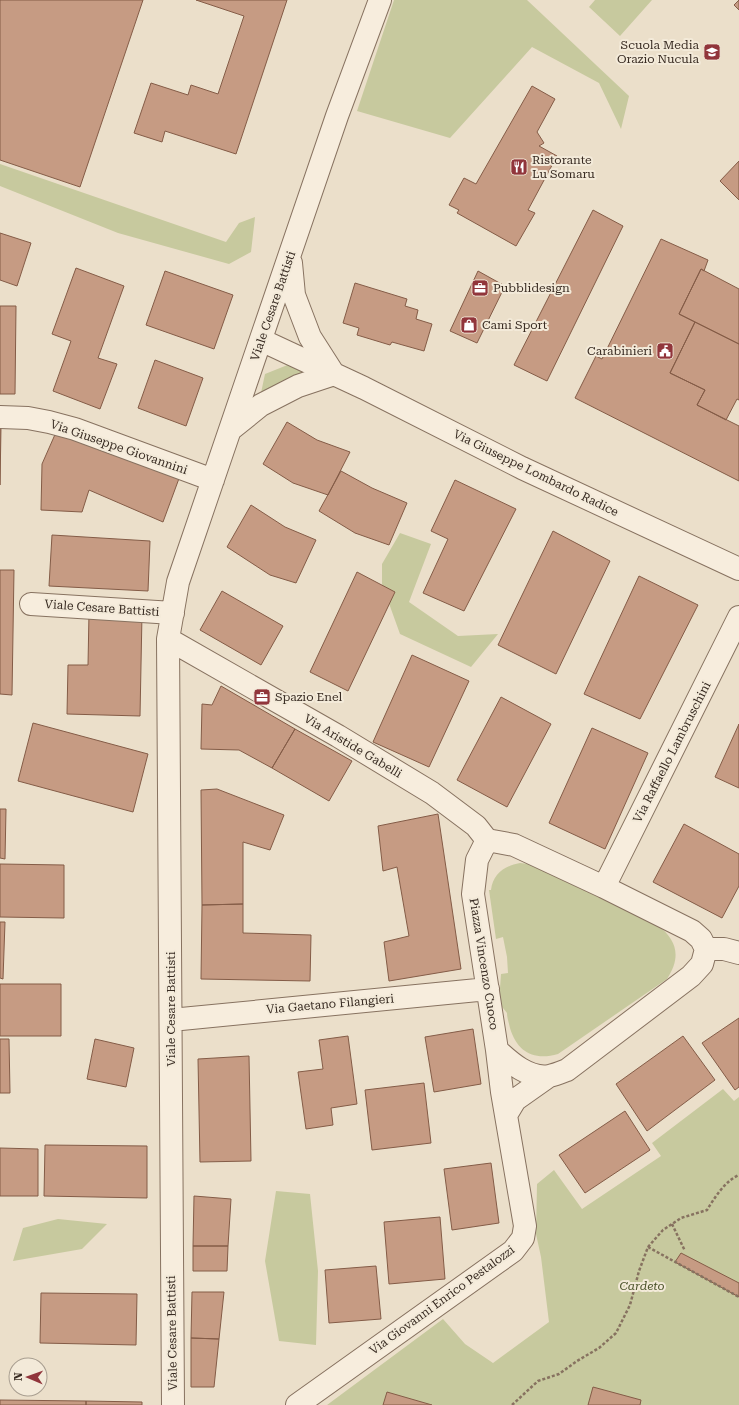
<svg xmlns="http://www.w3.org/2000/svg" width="739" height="1405" font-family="'Roboto Serif',serif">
	<rect width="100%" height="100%" fill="#ebdfca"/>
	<path fill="#c7c99e" d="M394,0H527L629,96L621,129L599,83L532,47L450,138L357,111Z
		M595,0H652L620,36L589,7Z
		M0,164L226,242L239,223L255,217L251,252L229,264L118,233L0,186Z
		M300,360L341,385L258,407L265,374Z
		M400,533L431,544L409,602L458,636L498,634L471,667L400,634L382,584V564Z
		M520,863L529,864L657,925C678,940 681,958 667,979L558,1054C534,1061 517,1052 510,1028C509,1023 507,1018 507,1013L499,1003L501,974L508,973L507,957L503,937L496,939L489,890H491C493,874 504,866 520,863Z
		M723,1089L734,1101L739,1097V1405H327L443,1319L465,1344L493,1363L549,1322L541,1257L536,1234L537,1184L554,1170L582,1209L661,1156L652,1143Z
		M276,1191L310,1194L318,1271L316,1345L279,1341L265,1261Z
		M58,1219L107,1224L82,1249L13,1261L23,1228Z"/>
	<path fill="#c69b83" stroke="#845c47" d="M0,0H143L80,187L0,160Z
		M196,0H287L236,154L165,131L162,142L134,133L151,83L188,95L191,85L218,94L244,16Z
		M739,0V10L734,5Z
		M532,86L555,99L537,132L544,143L539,146L557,156L528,210L535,213L516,246L457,213L459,210L449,205L464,178L476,184Z
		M739,161V200L720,181Z
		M593,210L623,226L547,381L514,365Z
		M0,233L31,243L17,286L0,280Z
		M661,239L708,260L704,271L701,269L679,314L695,322L670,373L705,390L697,405L739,426V481L575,398L596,356L602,359Z
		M76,268L124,286L98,358L117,364L100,409L53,391L71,341L52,334Z
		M701,269L739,289V344L679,314Z
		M165,271L233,295L214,349L146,325Z
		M478,271L505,286L477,343L450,331Z
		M355,283L407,299L405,306L418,310L416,319L432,324L424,351L392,342L390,345L357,335L359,328L343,323Z
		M0,306H16L15,394H0Z
		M695,322L739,344V400L737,399L726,420L697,405L705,390L670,373Z
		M155,360L203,378L186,426L138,408Z
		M287,422L317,440L350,452L328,495L293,483L263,464Z
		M0,426H1L0,485Z
		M57,430L181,473L163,522L89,490L82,512L41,510L42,464Z
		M341,471L372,488L407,503L389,545L355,533L319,511Z
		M455,480L516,509L464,611L423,593L448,539L431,531Z
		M251,505L285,527L316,540L296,583L270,575L227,547Z
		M553,531L610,561L556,674L498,645Z
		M52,535L150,541L148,591L49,586Z
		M0,570H14L12,695L0,694Z
		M357,572L395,592L348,691L310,672Z
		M639,576L698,605L640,719L584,694Z
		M222,591L283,626L261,665L200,630Z
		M89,613L142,614L140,716L67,714L68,665H88Z
		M412,655L469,681L429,767L373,742Z
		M221,686L295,729L272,768L239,750L201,749L202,704L212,705Z
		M501,697L551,724L507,807L457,780Z
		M33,723L148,754L133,812L18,781Z
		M739,724V788L715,777Z
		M592,728L648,753L605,849L549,823Z
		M295,729L352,761L329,801L272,768Z
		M217,789L284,815L270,850L243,842V904L202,905L201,790Z
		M0,809H6L5,859L0,858Z
		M438,814L461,969L389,981L384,942L409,936L397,867L383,871L378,826Z
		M684,824L739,854V886L722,918L653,882Z
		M0,864L64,865V918L0,917Z
		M243,904V933L311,935L310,981L201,979L202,905Z
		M0,922H5L3,979L0,978Z
		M0,984H61V1036H0Z
		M739,1018V1087L735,1090L702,1043Z
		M473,1029L481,1084L434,1092L425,1037Z
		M348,1036L357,1104L331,1108L333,1125L306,1129L298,1072L323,1069L319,1040Z
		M683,1036L715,1080L647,1131L616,1084Z
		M0,1039H9L10,1093H0Z
		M95,1039L134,1048L126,1087L87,1079Z
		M249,1056L251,1161L200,1162L198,1059Z
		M424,1083L431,1143L372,1150L365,1090Z
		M625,1111L650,1150L585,1193L559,1155Z
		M45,1145L147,1146V1198L44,1196Z
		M0,1148L38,1149V1196H0Z
		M491,1163L499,1223L452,1230L444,1169Z
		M194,1196L231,1199L228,1246H193Z
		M440,1217L445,1279L389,1284L384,1222Z
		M193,1246H228L227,1271H193Z
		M681,1253L739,1283V1297L675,1262Z
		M376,1266L381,1319L329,1323L325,1270Z
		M192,1292H224L219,1339L191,1338Z
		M41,1293L137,1294L136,1345L40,1343Z
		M191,1338L219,1339L214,1387H191Z
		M593,1387L641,1400L640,1405H588Z
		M387,1392L432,1405H383Z
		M0,1400L86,1401V1405H0Z
		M86,1401L142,1402V1405H86Z"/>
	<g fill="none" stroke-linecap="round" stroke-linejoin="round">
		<g stroke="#877260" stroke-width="24">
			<path id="street" d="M291,263L294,295L310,337L333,373
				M261,340L364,388L522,468L739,569
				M0,417L28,418L49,422L75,429L213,480
				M230,430L261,405L298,386L334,374
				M31,604L173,613
				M168,639L338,736L432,793L476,826L487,840
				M487,840L514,845L604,887L692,931L701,939L706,949L702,964L691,976L567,1070C562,1072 555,1075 549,1076C529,1079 511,1063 497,1050L473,894L477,860Z
				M604,887L739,617
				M706,949H724L739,953
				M171,1020L488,989
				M506,1115L515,1100L549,1076
				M173,1405L168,639L178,582L337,116L380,0
				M297,1405L513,1251L523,1238L525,1226L502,1092L497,1050"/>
		</g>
		<path stroke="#877260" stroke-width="2.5" stroke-dasharray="3 2" stroke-linecap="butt" d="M672,1224L685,1251
			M648,1247L739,1297
			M512,1405L538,1381L559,1374L577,1361L599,1348L616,1333L630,1305L639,1271L648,1247L663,1230L681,1218L707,1210C715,1197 725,1181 739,1175"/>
		<use href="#street" stroke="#f7eddd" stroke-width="22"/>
	</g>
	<defs>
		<g id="school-square" transform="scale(0.9)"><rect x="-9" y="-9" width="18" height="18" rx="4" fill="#91353b" stroke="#f3ead9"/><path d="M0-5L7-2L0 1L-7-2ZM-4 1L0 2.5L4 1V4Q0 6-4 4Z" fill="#fff"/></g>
		<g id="restaurant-square" transform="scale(0.9)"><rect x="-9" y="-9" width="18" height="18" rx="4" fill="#91353b" stroke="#f3ead9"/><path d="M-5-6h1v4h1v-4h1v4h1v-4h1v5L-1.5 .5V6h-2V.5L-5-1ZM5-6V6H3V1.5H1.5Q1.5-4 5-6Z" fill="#fff"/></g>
		<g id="office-square" transform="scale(0.9)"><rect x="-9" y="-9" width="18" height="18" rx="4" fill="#91353b" stroke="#f3ead9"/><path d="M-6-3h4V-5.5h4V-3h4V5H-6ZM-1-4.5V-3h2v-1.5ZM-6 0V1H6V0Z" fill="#fff"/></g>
		<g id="shop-square" transform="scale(0.9)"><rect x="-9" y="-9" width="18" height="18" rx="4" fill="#91353b" stroke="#f3ead9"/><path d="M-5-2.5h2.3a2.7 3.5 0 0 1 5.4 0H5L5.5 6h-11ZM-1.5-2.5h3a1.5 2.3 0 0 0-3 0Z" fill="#fff"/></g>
		<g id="civic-square" transform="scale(0.9)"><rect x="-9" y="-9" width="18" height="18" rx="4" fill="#91353b" stroke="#f3ead9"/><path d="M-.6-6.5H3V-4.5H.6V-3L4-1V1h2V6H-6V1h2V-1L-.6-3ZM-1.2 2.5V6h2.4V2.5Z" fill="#fff"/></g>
	</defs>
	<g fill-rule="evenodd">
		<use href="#school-square" x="712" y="52"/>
		<use href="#restaurant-square" x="519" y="167"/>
		<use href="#office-square" x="480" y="288"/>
		<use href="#shop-square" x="469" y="325"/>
		<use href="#civic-square" x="665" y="351"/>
		<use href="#office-square" x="262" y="697"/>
	</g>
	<g text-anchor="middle" stroke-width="4" stroke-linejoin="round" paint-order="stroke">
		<g font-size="12" fill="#382b22" stroke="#f3ead9" text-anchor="start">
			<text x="699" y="49" text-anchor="end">Scuola Media<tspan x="699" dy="14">Orazio Nucula</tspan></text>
			<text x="532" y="164">Ristorante<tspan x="532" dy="14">Lu Somaru</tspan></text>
			<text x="493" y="292">Pubblidesign</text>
			<text x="482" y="329">Cami Sport</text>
			<text x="652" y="355" text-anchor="end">Carabinieri</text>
			<text x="275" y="701">Spazio Enel</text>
		</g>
		<g font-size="12" fill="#382b22" stroke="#f3ead9">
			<text transform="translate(273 306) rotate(-71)" y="4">Viale Cesare Battisti</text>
			<text transform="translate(119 447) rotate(19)" y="4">Via Giuseppe Giovannini</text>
			<text transform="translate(536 473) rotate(26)" y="4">Via Giuseppe Lombardo Radice</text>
			<text transform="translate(102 608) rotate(4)" y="4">Viale Cesare Battisti</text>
			<text transform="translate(353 746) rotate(31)" y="4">Via Aristide Gabelli</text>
			<text transform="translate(672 752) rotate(-63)" y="4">Via Raffaello Lambruschini</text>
			<text transform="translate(484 964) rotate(81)" y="4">Piazza Vincenzo Cuoco</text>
			<text transform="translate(330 1004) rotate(-5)" y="4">Via Gaetano Filangieri</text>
			<text transform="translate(171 1009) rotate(-90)" y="4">Viale Cesare Battisti</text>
			<text transform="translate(442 1300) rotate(-36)" y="4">Via Giovanni Enrico Pestalozzi</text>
			<text transform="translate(172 1333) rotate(-91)" y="4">Viale Cesare Battisti</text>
		</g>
		<g font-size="12" font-style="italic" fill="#4b532a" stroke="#f3ead9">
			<text x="642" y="1290">Cardeto</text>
		</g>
	</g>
	<g transform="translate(28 1377) rotate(272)"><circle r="19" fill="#f3ead9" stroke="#a89e90"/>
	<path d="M0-3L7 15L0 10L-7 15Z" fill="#91353b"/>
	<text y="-6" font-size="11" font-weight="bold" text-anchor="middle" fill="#382b22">N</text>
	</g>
</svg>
